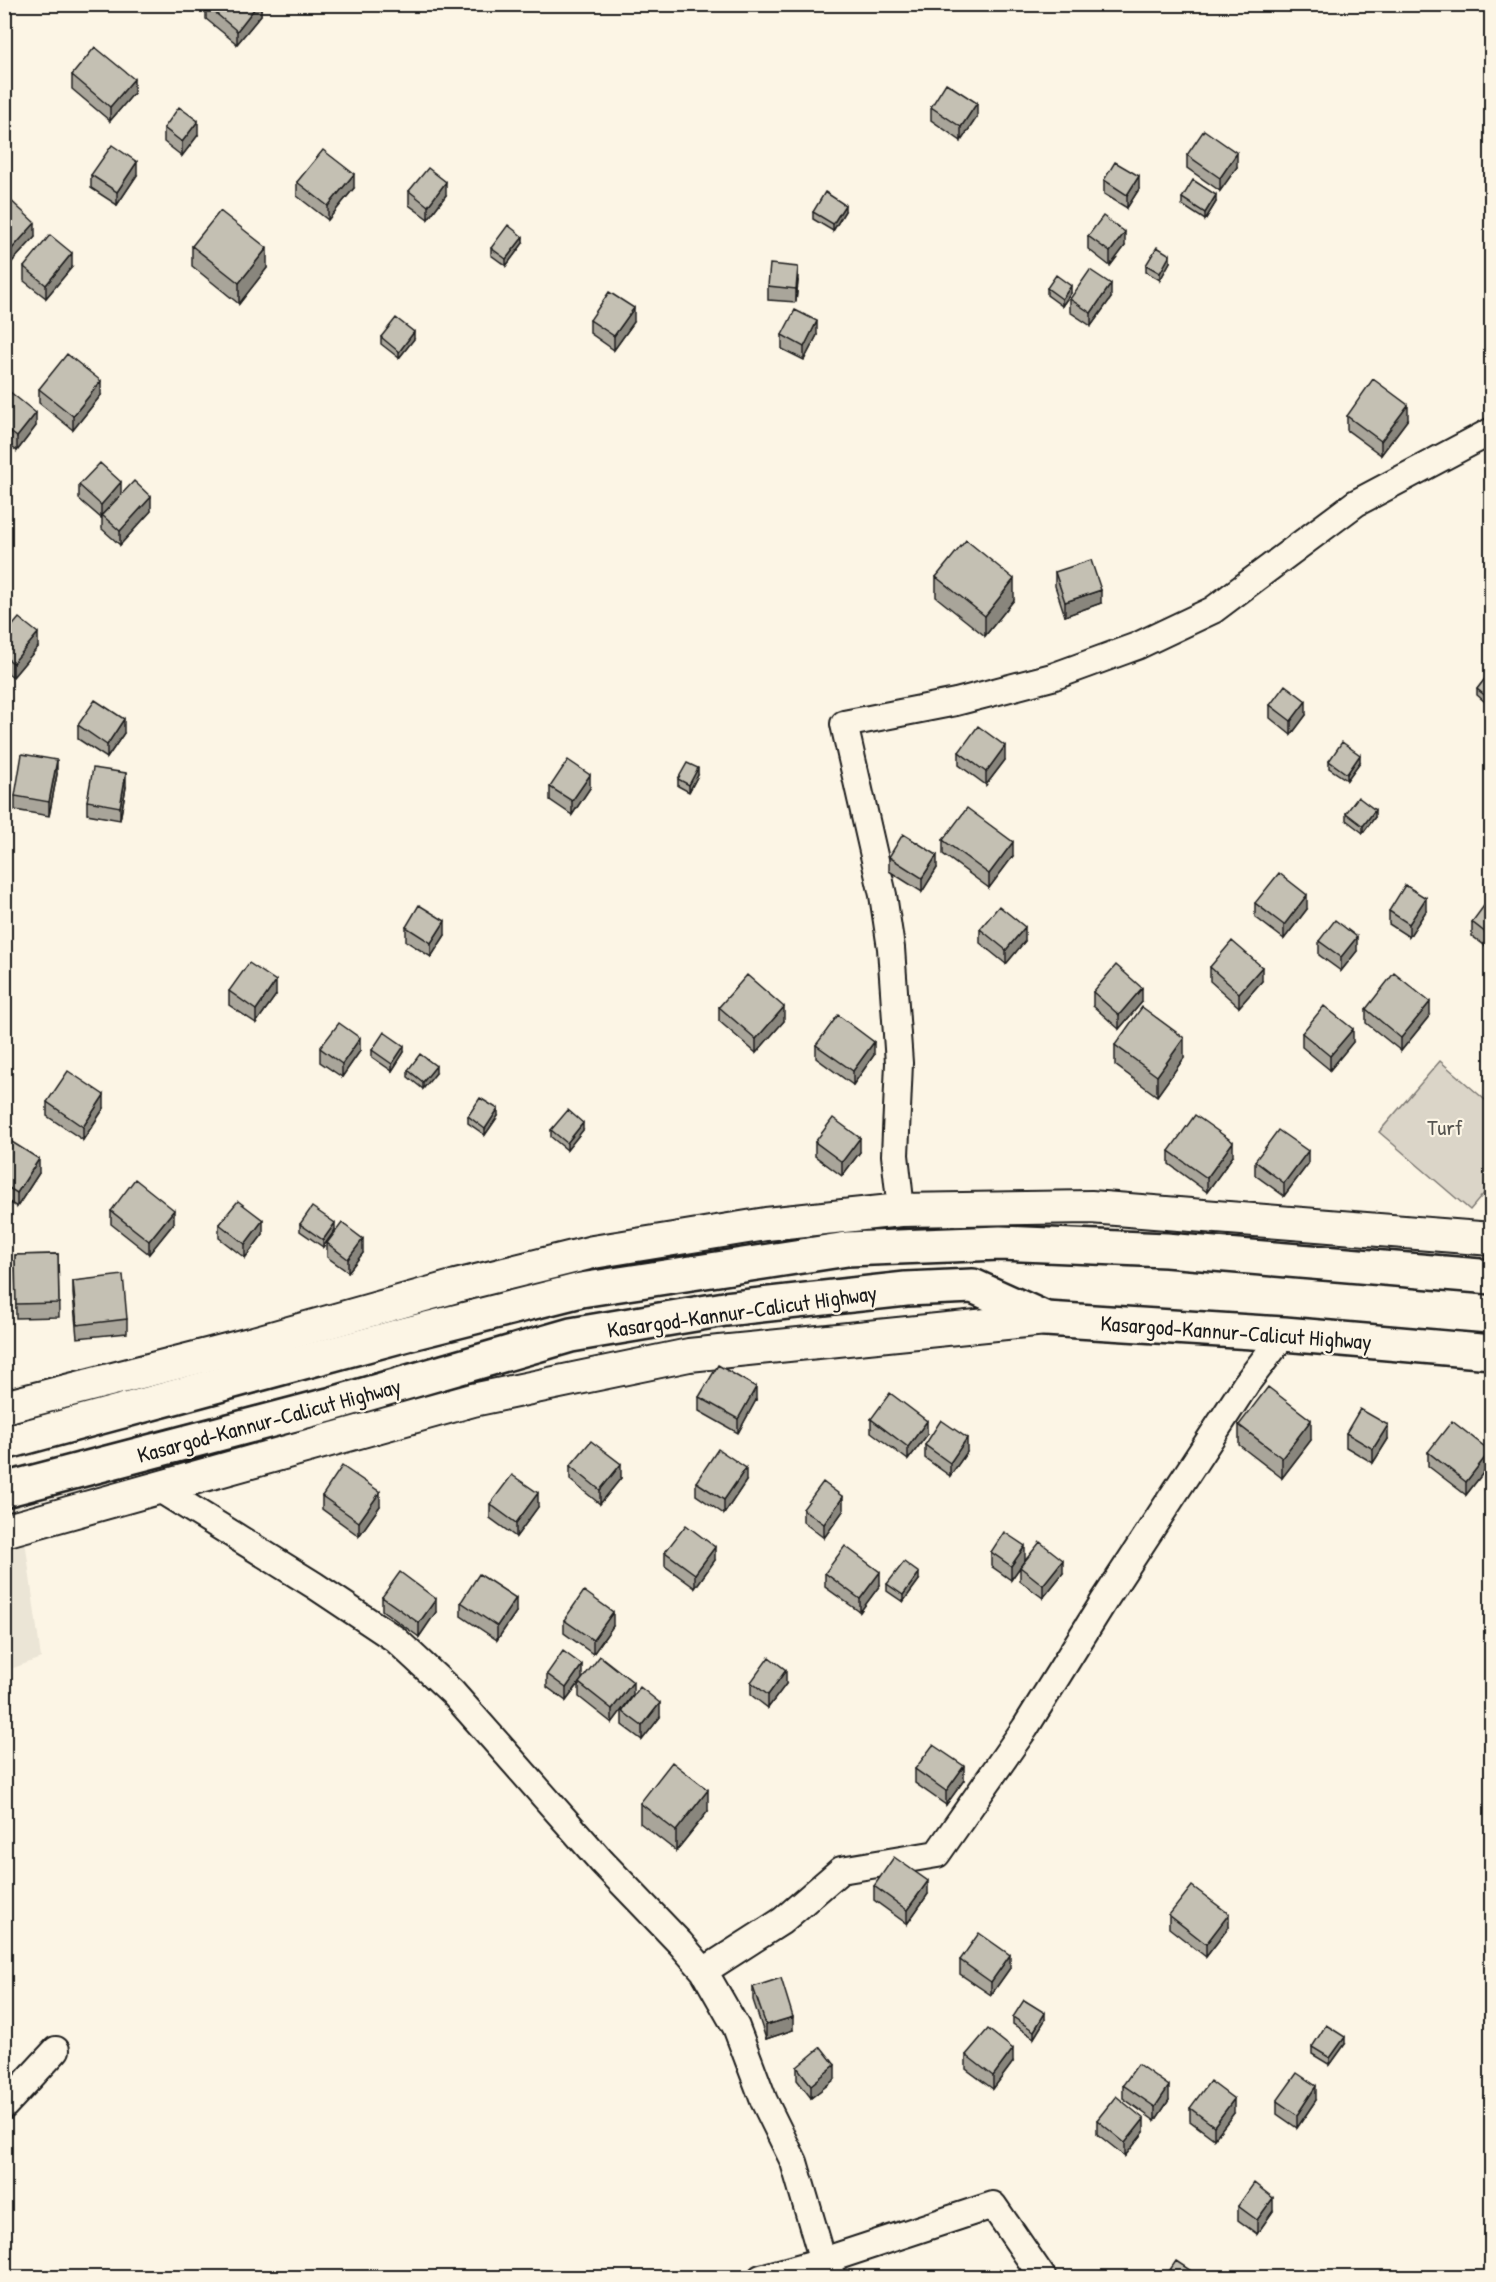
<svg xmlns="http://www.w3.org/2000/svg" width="1496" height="2282" font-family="'Patrick Hand',sans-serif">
	<rect width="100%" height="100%" fill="#fcf5e5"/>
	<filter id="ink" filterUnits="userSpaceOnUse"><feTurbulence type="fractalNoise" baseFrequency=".0167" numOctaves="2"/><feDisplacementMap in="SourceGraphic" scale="12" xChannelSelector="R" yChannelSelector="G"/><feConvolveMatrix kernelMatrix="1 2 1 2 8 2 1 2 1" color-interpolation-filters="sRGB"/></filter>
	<g filter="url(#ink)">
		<path fill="#ebe5d6" d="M18,1488L41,1658L5,1671V1491Z"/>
		<path fill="#dbd5c8" stroke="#7c7872" stroke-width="1.5" d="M1440,1061L1491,1105V1185L1470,1210L1379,1132Z"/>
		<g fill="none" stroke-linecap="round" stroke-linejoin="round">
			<g stroke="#1c1c1c" stroke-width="30">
				<path id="minor" d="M901,1210L895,1155L899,1063L891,948L883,895L844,724L956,702L1052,677L1137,646L1213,610L1356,503L1492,431
					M158,1488L314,1585L395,1639L452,1692L602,1862L680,1943L704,1971L736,2027L764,2101L794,2162L823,2261L833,2278
					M704,1971L782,1921L841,1870L937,1854L1025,1728L1104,1601L1246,1384L1284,1334
					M4,2106L56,2050
					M761,2278L823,2261L993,2205L1043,2278"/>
			</g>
			<g stroke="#1c1c1c" stroke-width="36">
				<path id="tertiary" d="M4,1407L250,1344L456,1286L593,1252L766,1224L901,1210L1091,1207L1492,1239
					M4,1531L473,1400L689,1355L1046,1319"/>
			</g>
			<g stroke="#1c1c1c" stroke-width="38">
				<path id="trunk" d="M4,1443L407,1334L581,1290L847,1249L1000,1243L1166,1250L1492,1277
					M4,1490L329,1405L571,1335L725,1309L906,1289L973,1286L1046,1319L1284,1334L1492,1352"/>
			</g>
			<use href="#minor" stroke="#fcf5e5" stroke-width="26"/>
			<use href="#tertiary" stroke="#fcf5e5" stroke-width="32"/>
			<use href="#trunk" stroke="#fcf5e5" stroke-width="33"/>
		</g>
		<path fill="#a9a59a" stroke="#1c1c1c" stroke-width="1.5" d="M261,4V15L237,44L206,19V5Z
			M72,75L134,93L110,121L72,89Z
			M931,107L977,117L961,141L931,120Z
			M164,128L198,135L182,156L164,142Z
			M1187,155L1237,167L1220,191L1187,168Z
			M91,175H137L117,205L91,188Z
			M1104,180L1139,189L1127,208L1104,194Z
			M297,182L354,188L328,220L297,196Z
			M409,191L446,195L428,219L409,205Z
			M1182,198L1216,202L1205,220L1182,205Z
			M4,199L35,237L9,265L4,261Z
			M845,211L833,231L813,219V212Z
			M1088,236L1125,246L1110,266L1088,249Z
			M523,243L506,266L491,255V248Z
			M192,246L267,268L239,304L192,266Z
			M1170,262L1160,280L1146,272V265Z
			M24,267H72L46,298L24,281Z
			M798,281L796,302L768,300V286Z
			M1047,288L1071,293L1062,306L1047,295Z
			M1111,298L1091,326L1070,312V299Z
			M590,320L634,322L614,350L590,333Z
			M782,335H817L804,360L782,349Z
			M381,337L414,339L399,358L381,344Z
			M4,387L36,426L17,451L4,441Z
			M39,389L101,395L73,430L39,403Z
			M1347,416L1408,419L1381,455L1347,430Z
			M79,485L121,494L151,511L120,545L102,529V517L101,518L79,499Z
			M1055,572L1101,603L1065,616L1055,586Z
			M936,577L1014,600L985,636L936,597Z
			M4,636L38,647L13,677L4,670Z
			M1491,671V707L1477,695V689Z
			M1270,705L1306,715L1291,735L1270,718Z
			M78,725L124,733L107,758L78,739Z
			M959,752L1005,760L986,785L959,765Z
			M1329,761L1360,762L1347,780L1329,768Z
			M57,774L49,816L15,810V796Z
			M698,775L689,792L678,786V779Z
			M126,787L120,820L87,814V801Z
			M550,787L590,788L572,815L550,800Z
			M1346,813L1375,817L1363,833L1346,820Z
			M943,840L1013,856L989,888L943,854Z
			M889,857L937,868L922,892L889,871Z
			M1491,901V950L1472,936V922Z
			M1255,903L1307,909L1284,939L1255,917Z
			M1389,911H1426L1409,937L1389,924Z
			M406,927L445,935L431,957L406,941Z
			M980,929L1025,941L1006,964L980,943Z
			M1319,941L1357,951L1341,971L1319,955Z
			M1210,967L1262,981L1239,1007L1210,981Z
			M229,991L276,995L256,1023L229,1005Z
			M1093,992L1142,1002L1119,1029L1093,1006Z
			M719,1007L784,1021L756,1053L719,1021Z
			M1366,1009L1430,1015L1401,1051L1366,1023Z
			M1302,1033L1353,1042L1330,1070L1302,1047Z
			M816,1045L874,1055L853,1085L816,1058Z
			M1115,1045L1184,1058L1157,1096L1115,1065Z
			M320,1048L360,1051L342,1077L320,1062Z
			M372,1050L404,1052L392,1071L372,1057Z
			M408,1070L436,1073L423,1089L408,1077Z
			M47,1102L104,1108L83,1140L47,1116Z
			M468,1116H498L485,1135L468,1123Z
			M551,1130H583L567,1150L551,1137Z
			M5,1137L39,1173L17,1207L4,1199Z
			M815,1142L860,1152L842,1176L815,1156Z
			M1169,1151L1233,1156L1207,1192L1169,1164Z
			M1255,1161L1308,1164L1284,1196L1255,1175Z
			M111,1211L174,1223L149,1254L111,1224Z
			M219,1224L263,1234L245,1258L219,1238Z
			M300,1224L335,1230L323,1247L300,1231Z
			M327,1243L363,1253L348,1272L327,1257Z
			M58,1254L59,1317L16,1318L15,1255Z
			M73,1281L127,1319V1333L77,1338L73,1294Z
			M699,1397L756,1400L738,1433L699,1411Z
			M871,1419L927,1435L908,1460L871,1432Z
			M1239,1425L1311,1440L1282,1478L1239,1445Z
			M1346,1433L1388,1439L1373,1463L1346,1447Z
			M925,1445L967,1452L950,1476L925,1458Z
			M1428,1452L1490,1464L1466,1495L1428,1466Z
			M570,1466L621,1478L600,1504L570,1480Z
			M746,1481L724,1514L696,1495V1482Z
			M322,1496L380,1506L359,1536L322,1509Z
			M490,1504L538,1507L516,1537L490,1518Z
			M803,1509L843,1511L824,1538L803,1522Z
			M665,1552L715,1560L695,1588L665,1566Z
			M991,1552L1025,1560L1011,1580L991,1566Z
			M1020,1567L1063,1573L1043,1598L1020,1581Z
			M825,1573L880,1585L860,1612L825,1587Z
			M919,1580L903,1602L887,1591V1584Z
			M382,1597L436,1612L419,1637L382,1610Z
			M461,1602L516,1612L497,1640L461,1616Z
			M564,1620L613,1626L593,1654L564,1633Z
			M547,1674L582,1679L633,1695L612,1723L579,1697V1684L566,1701L547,1687Z
			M751,1682L786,1684L768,1708L751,1695Z
			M622,1711L660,1717L642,1740L622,1725Z
			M915,1769L964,1780L946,1805L915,1783Z
			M640,1803L708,1811L676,1851L640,1823Z
			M874,1886L928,1894L907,1924L874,1900Z
			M1169,1915L1229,1927L1206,1957L1169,1928Z
			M960,1960L1010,1968L991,1995L960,1974Z
			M753,1987L793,2030L766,2039L753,2000Z
			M1013,2017L1045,2020L1034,2038L1013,2024Z
			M1345,2044L1330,2065L1312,2054V2047Z
			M966,2055L1013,2062L993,2089L966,2069Z
			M797,2067L835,2079L811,2098L797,2080Z
			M1123,2085L1169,2100L1155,2121L1123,2098Z
			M1316,2100L1297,2128L1277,2114V2101Z
			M1190,2108L1234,2113L1214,2139L1190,2121Z
			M1097,2120L1144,2132L1125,2156L1097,2134Z
			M1238,2206L1273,2211L1257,2234L1238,2220Z"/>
		<path fill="#89867d" stroke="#1c1c1c" stroke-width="1.5" d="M258,4H261V15L237,44V31Z
			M134,79V93L110,121V107Z
			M977,103V117L961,141V127Z
			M198,121V135L182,156V142Z
			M1237,153V167L1220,191V178Z
			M137,162V175L117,205V192Z
			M354,174V188L328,220V206Z
			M1139,176V189L1127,208V195Z
			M446,182V195L428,219V206Z
			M1216,195V202L1205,220V213Z
			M845,205V211L833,231V224Z
			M35,223V237L9,265V252Z
			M1125,232V246L1110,266V252Z
			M523,237V243L506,266V259Z
			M267,248V268L239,304V283Z
			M72,253V267L46,298V285Z
			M1170,255V262L1160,280V273Z
			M798,267V281L796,302V289Z
			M1111,284V298L1091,326V313Z
			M1071,286V293L1062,306V299Z
			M634,308V322L614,350V336Z
			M817,321V335L804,360V347Z
			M414,332V339L399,358V352Z
			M101,381V395L73,430V416Z
			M1408,405V419L1381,455V441Z
			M36,413V426L17,451V437Z
			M121,482V495L102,515L101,518V505Z
			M151,497V511L120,545V531Z
			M1014,579V600L985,636V616Z
			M1101,590V603L1065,616V602Z
			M38,633V647L13,677V663Z
			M1306,701V715L1291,735V721Z
			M124,719V733L107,758V745Z
			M1005,746V760L986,785V772Z
			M1360,755V762L1347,780V774Z
			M57,760V774L49,816V802Z
			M698,768V775L689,792V785Z
			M126,773V787L120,820V807Z
			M590,775V788L572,815V801Z
			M1375,810V817L1363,833V826Z
			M1013,842V856L989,888V874Z
			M937,855V868L922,892V878Z
			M1307,895V909L1284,939V925Z
			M1426,898V911L1409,937V924Z
			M445,921V935L431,957V943Z
			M1025,927V941L1006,964V950Z
			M1357,937V951L1341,971V957Z
			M1262,967V981L1239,1007V993Z
			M276,981V995L256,1023V1010Z
			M1142,988V1002L1119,1029V1015Z
			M1430,1002V1015L1401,1051V1038Z
			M784,1007V1021L756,1053V1039Z
			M1353,1029V1042L1330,1070V1056Z
			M360,1038V1051L342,1077V1064Z
			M1184,1038V1058L1157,1096V1076Z
			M874,1042V1055L853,1085V1071Z
			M404,1046V1052L392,1071V1064Z
			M436,1066V1073L423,1089V1082Z
			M104,1095V1108L83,1140V1127Z
			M498,1109V1116L485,1135V1129Z
			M583,1123V1130L567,1150V1143Z
			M860,1138V1152L842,1176V1162Z
			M1233,1142V1156L1207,1192V1178Z
			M1308,1151V1164L1284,1196V1183Z
			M39,1159V1173L17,1207V1193Z
			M174,1210V1223L149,1254V1241Z
			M263,1220V1234L245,1258V1244Z
			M335,1223V1230L323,1247V1240Z
			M363,1239V1253L348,1272V1259Z
			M756,1387V1400L738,1433V1419Z
			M1311,1420V1440L1282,1478V1458Z
			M927,1421V1435L908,1460V1447Z
			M1388,1425V1439L1373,1463V1449Z
			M967,1438V1452L950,1476V1463Z
			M1490,1451V1464L1466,1495V1482Z
			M621,1464V1478L600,1504V1490Z
			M746,1468V1481L724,1514V1500Z
			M380,1492V1506L359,1536V1522Z
			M538,1493V1507L516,1537V1523Z
			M843,1497V1511L824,1538V1524Z
			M1025,1546V1560L1011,1580V1566Z
			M715,1547V1560L695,1588V1574Z
			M1063,1560V1573L1043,1598V1585Z
			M880,1572V1585L860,1612V1599Z
			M919,1573V1580L903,1602V1595Z
			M11,1588V1608L4,1610V1590Z
			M516,1598V1612L497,1640V1626Z
			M436,1599V1612L419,1637V1623Z
			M613,1612V1626L593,1654V1640Z
			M582,1665V1679L566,1701V1688Z
			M786,1670V1684L768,1708V1695Z
			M633,1682V1695L612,1723V1709Z
			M660,1703V1717L642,1740V1726Z
			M964,1766V1780L946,1805V1791Z
			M708,1790V1811L676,1851V1831Z
			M928,1881V1894L907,1924V1910Z
			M1229,1914V1927L1206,1957V1944Z
			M1010,1955V1968L991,1995V1982Z
			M1045,2013V2020L1034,2038V2031Z
			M793,2017V2030L766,2039V2025Z
			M1345,2037V2044L1330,2065V2058Z
			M1013,2049V2062L993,2089V2076Z
			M835,2065V2079L811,2098V2085Z
			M1169,2086V2100L1155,2121V2107Z
			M1316,2086V2100L1297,2128V2115Z
			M1234,2099V2113L1214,2139V2126Z
			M1144,2119V2132L1125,2156V2143Z
			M1273,2198V2211L1257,2234V2220Z"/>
		<path fill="#c4c0b3" stroke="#1c1c1c" stroke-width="1.5" d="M207,4H258L237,31L206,5Z
			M95,47L134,79L110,107L72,75Z
			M946,83L977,103L961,127L931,107Z
			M179,107L198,121L182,142L164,128Z
			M1204,130L1237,153L1220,178L1187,155Z
			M112,145L137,162L117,192L91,175Z
			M323,150L354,174L328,206L297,182Z
			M1115,162L1139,176L1127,195L1104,180Z
			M428,168L446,182L428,206L409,191Z
			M1193,180L1216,195L1205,213L1182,198Z
			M825,192L845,205L833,224L813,212Z
			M7,197L35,223L9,252L4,248V199Z
			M220,211L267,248L239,283L192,246Z
			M1103,216L1125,232L1110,252L1088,236Z
			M508,225L523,237L506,259L491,248Z
			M50,235L72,253L46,285L24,267Z
			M1157,247L1170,255L1160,273L1146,265Z
			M770,264L798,267L796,289L768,286Z
			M1090,270L1111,284L1091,313L1070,299Z
			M1056,275L1071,286L1062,299L1047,288Z
			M609,292L634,308L614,336L590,320Z
			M795,310L817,321L804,347L782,335Z
			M396,318L414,332L399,352L381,337Z
			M67,354L101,381L73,416L39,389Z
			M1373,379L1408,405L1381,441L1347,416Z
			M4,387L36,413L17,437L4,427Z
			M100,463L121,482L101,505L79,485Z
			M134,481L151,497L120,531L102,515Z
			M966,540L1014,579L985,616L936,577Z
			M1091,560L1101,590L1065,602L1055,572Z
			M19,618L38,633L13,663L4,656V636Z
			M1491,671V700L1477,689Z
			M1285,685L1306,701L1291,721L1270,705Z
			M95,700L124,719L107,745L78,725Z
			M978,726L1005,746L986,772L959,752Z
			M1342,742L1360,755L1347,774L1329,761Z
			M22,754L57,760L49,802L15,796Z
			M568,760L590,775L572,801L550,787Z
			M687,763L698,768L689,785L678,779Z
			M93,768L126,773L120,807L87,801Z
			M1358,797L1375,810L1363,826L1346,813Z
			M967,808L1013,842L989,874L943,840Z
			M903,834L937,855L922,878L889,857Z
			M1279,873L1307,895L1284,925L1255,903Z
			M1405,885L1426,898L1409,924L1389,911Z
			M1489,899L1491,901V937L1472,922Z
			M419,905L445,921L431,943L406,927Z
			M999,906L1025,927L1006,950L980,929Z
			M1335,920L1357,937L1341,957L1319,941Z
			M1232,941L1262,967L1239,993L1210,967Z
			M249,963L276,981L256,1010L229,991Z
			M1116,965L1142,988L1119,1015L1093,992Z
			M1394,973L1430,1002L1401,1038L1366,1009Z
			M747,975L784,1007L756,1039L719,1007Z
			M1324,1006L1353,1029L1330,1056L1302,1033Z
			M1142,1007L1184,1038L1157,1076L1115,1045Z
			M838,1015L874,1042L853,1071L816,1045Z
			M339,1023L360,1038L342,1064L320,1048Z
			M384,1032L404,1046L392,1064L372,1050Z
			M420,1054L436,1066L423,1082L408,1070Z
			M68,1071L104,1095L83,1127L47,1102Z
			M480,1098L498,1109L485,1129L468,1116Z
			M568,1110L583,1123L567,1143L551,1130Z
			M1195,1115L1233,1142L1207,1178L1169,1151Z
			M833,1118L860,1138L842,1162L815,1142Z
			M1278,1130L1308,1151L1284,1183L1255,1161Z
			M4,1137L39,1159L17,1193L4,1185Z
			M135,1179L174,1210L149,1241L111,1211Z
			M238,1201L263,1220L245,1244L219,1224Z
			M312,1207L335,1223L323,1240L300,1224Z
			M342,1223L363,1239L348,1259L327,1243Z
			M58,1254L59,1303L16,1304L15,1255Z
			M123,1275L127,1319L77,1325L73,1281Z
			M718,1365L756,1387L738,1419L699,1397Z
			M1268,1387L1311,1420L1282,1458L1239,1425Z
			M890,1393L927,1421L908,1447L871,1419Z
			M1360,1409L1388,1425L1373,1449L1346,1433Z
			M941,1420L967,1438L950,1463L925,1445Z
			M1452,1421L1490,1451L1466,1482L1428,1452Z
			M591,1441L621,1464L600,1490L570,1466Z
			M718,1449L746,1468L724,1500L696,1482Z
			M342,1466L380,1492L359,1522L322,1496Z
			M512,1475L538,1493L516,1523L490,1504Z
			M823,1482L843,1497L824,1524L803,1509Z
			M686,1525L715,1547L695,1574L665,1552Z
			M1004,1532L1025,1546L1011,1566L991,1552Z
			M1040,1542L1063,1560L1043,1585L1020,1567Z
			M845,1546L880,1572L860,1599L825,1573Z
			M8,1552L11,1588L4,1590V1553Z
			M904,1562L919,1573L903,1595L887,1584Z
			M400,1572L436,1599L419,1623L382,1597Z
			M479,1574L516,1598L497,1626L461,1602Z
			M584,1591L613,1612L593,1640L564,1620Z
			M563,1651L582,1665L566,1688L547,1674Z
			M600,1656L633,1682L612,1709L579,1683Z
			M769,1657L786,1670L768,1695L751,1682Z
			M640,1687L660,1703L642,1726L622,1711Z
			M933,1745L964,1766L946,1791L915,1769Z
			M672,1762L708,1790L676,1831L640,1803Z
			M894,1857L928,1881L907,1910L874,1886Z
			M1192,1886L1229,1914L1206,1944L1169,1915Z
			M979,1933L1010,1955L991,1982L960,1960Z
			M781,1978L793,2017L766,2025L753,1987Z
			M1024,2000L1045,2013L1034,2031L1013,2017Z
			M1326,2025L1345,2037L1330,2058L1312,2047Z
			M988,2029L1013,2049L993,2076L966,2055Z
			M821,2047L835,2065L811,2085L797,2067Z
			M1138,2064L1169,2086L1155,2107L1123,2085Z
			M1297,2073L1316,2086L1297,2115L1277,2101Z
			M1210,2081L1234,2099L1214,2126L1190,2108Z
			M1116,2096L1144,2119L1125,2143L1097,2120Z
			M1254,2183L1273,2198L1257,2220L1238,2206Z
			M1176,2261L1196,2274L1193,2277H1165Z"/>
	</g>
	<g text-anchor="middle" stroke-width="4.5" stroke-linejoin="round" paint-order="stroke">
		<g font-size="22" fill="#555450" stroke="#fcf5e5">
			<text x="1445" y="1135">Turf</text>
		</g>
		<g font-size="22" fill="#1c1c1c" stroke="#fcf5e5">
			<text transform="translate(742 1311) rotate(-8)" y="8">Kasargod-Kannur-Calicut Highway</text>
			<text transform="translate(1236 1332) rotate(4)" y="8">Kasargod-Kannur-Calicut Highway</text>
			<text transform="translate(269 1420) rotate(-15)" y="8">Kasargod-Kannur-Calicut Highway</text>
		</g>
	</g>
	<rect width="1496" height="2282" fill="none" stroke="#fcf5e5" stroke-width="24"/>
	<rect x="12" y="12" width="1472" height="2258" fill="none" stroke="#1c1c1c" stroke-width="2" filter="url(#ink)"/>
</svg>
